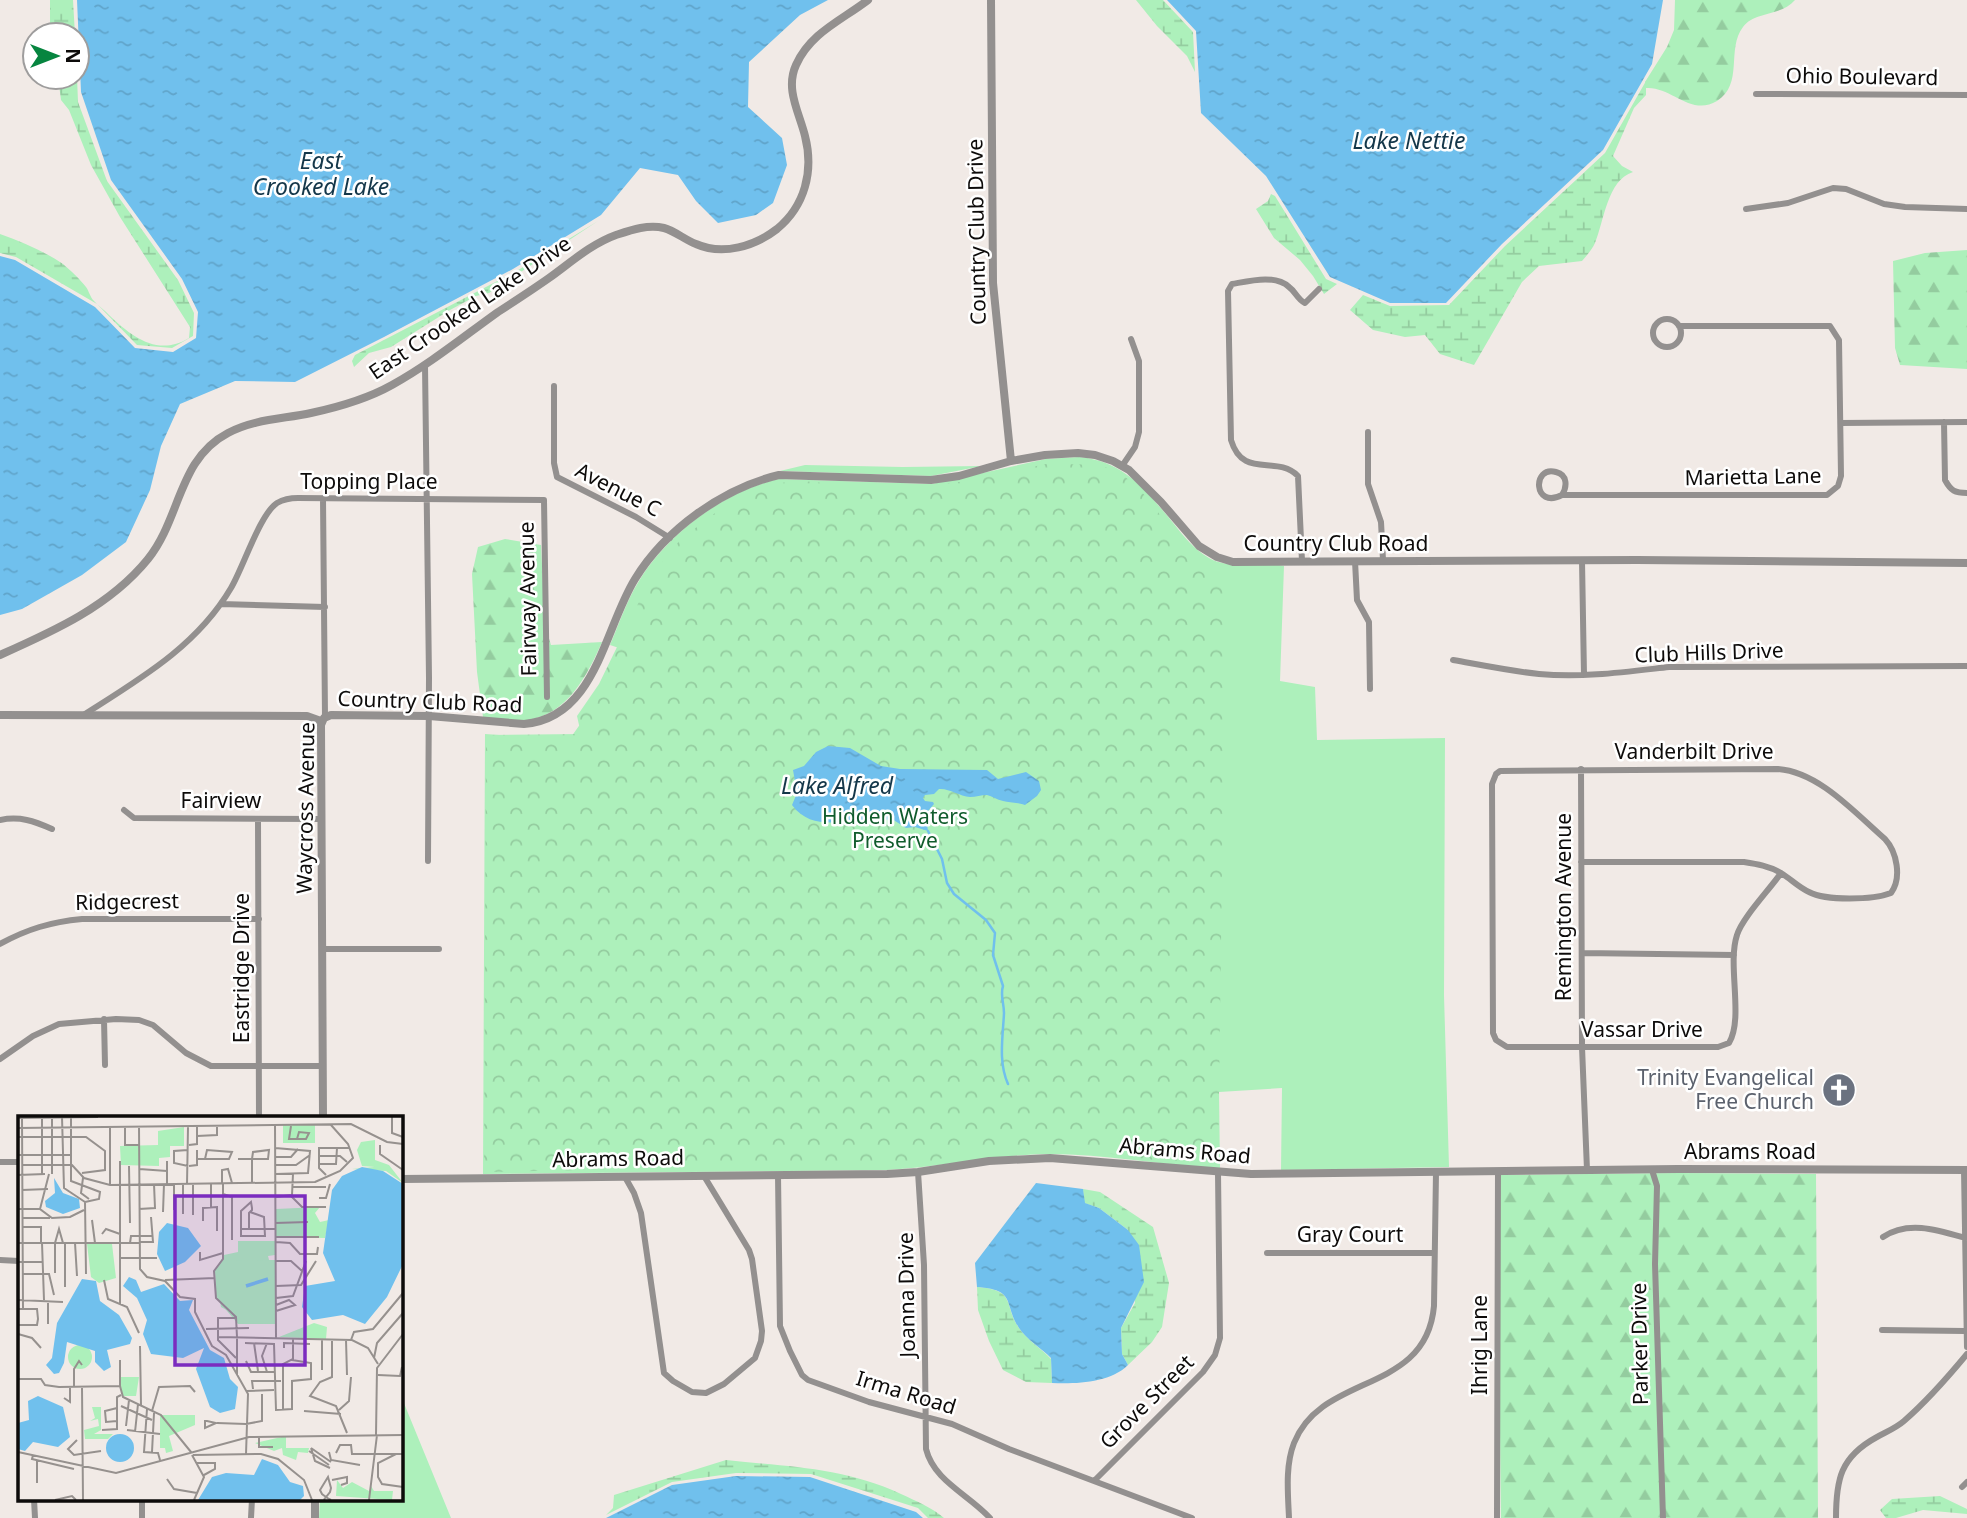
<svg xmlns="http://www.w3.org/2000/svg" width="1967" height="1518" font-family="'Noto Sans',sans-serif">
	<defs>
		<pattern id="forest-firs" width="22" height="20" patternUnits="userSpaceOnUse" patternTransform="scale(1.75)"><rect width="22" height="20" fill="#adf0bb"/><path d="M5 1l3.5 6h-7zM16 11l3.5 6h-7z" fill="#94cc9f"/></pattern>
		<pattern id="wetland-marsh" width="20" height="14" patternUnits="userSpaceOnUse" patternTransform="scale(1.75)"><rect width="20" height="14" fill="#adf0bb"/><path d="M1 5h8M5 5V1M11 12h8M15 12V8" fill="none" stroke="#94cc9f"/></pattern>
		<pattern id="park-crowns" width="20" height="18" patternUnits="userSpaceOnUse" patternTransform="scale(1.75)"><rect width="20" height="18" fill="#adf0bb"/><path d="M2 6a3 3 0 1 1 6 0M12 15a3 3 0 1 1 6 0" fill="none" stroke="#94cc9f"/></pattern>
		<pattern id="water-ripples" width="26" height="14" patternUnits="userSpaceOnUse" patternTransform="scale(1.75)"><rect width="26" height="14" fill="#70c0ed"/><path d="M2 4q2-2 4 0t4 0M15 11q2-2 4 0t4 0" fill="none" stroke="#60a4ca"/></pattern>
	</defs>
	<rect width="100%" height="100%" fill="#f1eae6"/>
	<path fill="#adf0bb" d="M1079,457C1124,461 1146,490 1174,524C1184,537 1194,549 1209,558C1233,571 1259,560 1284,566L1280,681L1315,687L1317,740L1445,738L1444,995L1449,1167L1281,1170L1282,1088L1219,1092L1220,1169C1163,1165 1105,1154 1048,1154C994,1155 941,1167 887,1170L483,1174L485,734L569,740L631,652L610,645C619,624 627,600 639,581C668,533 725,491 779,479L932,484L1046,459Z
		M805,465L903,467L982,466L931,476L780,471Z
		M401,1396L451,1518H319L320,1499H401Z"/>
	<path fill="url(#forest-firs)" d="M1675,0H1795C1780,17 1755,11 1743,27C1726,49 1744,84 1717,101C1691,117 1671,86 1646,88L1645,82L1667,47L1674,30Z
		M1967,250V369L1900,365L1895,348L1893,261L1925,253Z
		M505,539L541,545L545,626L551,645L602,642C587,676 567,715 527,720C513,722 497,718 483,717L477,672L472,574L478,547Z
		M1678,1173L1816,1174L1818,1518H1501L1497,1175Z"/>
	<path fill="url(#wetland-marsh)" d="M50,0H73L75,35H50Z
		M1136,0H1163L1193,32L1195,72L1187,56L1157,26Z
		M58,77H77L78,102L107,181L178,280L194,313L193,336L172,348L137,345L97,304L16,257L0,253V234C22,242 44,251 63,264C70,270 80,279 86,287C89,291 90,297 94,301C98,306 105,310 109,315C132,337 158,357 189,338L190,327L120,217L91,165L69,110L61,100Z
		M1646,81V95L1634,108L1613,156L1622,166L1633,172C1607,180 1604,222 1595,243C1592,250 1586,256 1582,261L1539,266L1522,282L1474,365L1440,354L1425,335L1405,337L1373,330L1350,310L1363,295L1390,306L1449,305L1505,246L1605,153Z
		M1271,194L1275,196L1326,279L1337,284L1324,294L1313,276L1300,260L1274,238L1256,209L1268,201Z
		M598,221L489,293L476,296L450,310L391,347L369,353L354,367L352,361L355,355L515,272Z
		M1083,1189L1100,1192L1153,1227L1169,1283L1162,1327L1152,1342L1128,1365L1122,1354L1121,1328L1135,1303L1128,1230L1099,1208L1084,1203Z
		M977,1287C1017,1290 1003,1304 1019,1328C1026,1339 1042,1349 1051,1359L1052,1383L1026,1382L1003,1370L989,1341L978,1310Z
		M726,1460C788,1467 843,1467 901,1494C916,1501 931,1507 944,1518H928L918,1508L811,1474L736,1473L672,1482L606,1515L613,1508L614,1495Z
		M1940,1496L1967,1509V1514L1923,1510L1896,1518H1886L1880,1510L1892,1499Z"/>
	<path fill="url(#park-crowns)" d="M1046,464C1064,465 1095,462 1111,469C1153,487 1168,541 1206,566C1211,570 1220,571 1226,573L1218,1169L1104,1153L1008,1148L971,1150L929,1162L901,1164L484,1172L486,735L581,734L577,716L599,684L652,575L680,540L724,506L755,490L779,483L801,481L860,486L928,485L969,481Z"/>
	<path fill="url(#water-ripples)" d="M77,0H828L800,15L749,62L748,107L782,138L787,165L773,203L756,215L718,223L696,201L678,175L640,168L601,215L513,269L384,337L295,382L235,381L180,404L161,446L150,490L126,542L82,575L22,609L0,615V256L15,260L95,307L135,348L173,352L196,338L198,312L182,279L111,180L81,92Z
		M1167,0H1663L1652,64L1603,150L1502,244L1446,303H1390L1330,277L1266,176L1201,113L1196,31Z
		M828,746L850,748L881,766L900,769L987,770L998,779L1026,772L1039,781L1041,790L1037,796L1025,805C1017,802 1010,803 1003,801C997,800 992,796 987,795C981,795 976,797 970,797C959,796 949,788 939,789L934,794L925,795L923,798L925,801L933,802L934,804L928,811L930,820L927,824L928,831L915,827L906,828L892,819C880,821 870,820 858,821C833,822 809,828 792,805L797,793L793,770L804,766L816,752Z
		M1036,1183L1083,1189L1085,1203L1099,1208L1128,1230L1139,1245L1144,1282L1121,1328L1122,1354L1128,1365C1110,1383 1076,1384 1052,1383L1051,1358C1042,1349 1026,1339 1019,1328C1003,1303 1017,1290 977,1287L975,1263Z
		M736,1476L810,1477L916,1512L923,1518H606L672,1485Z"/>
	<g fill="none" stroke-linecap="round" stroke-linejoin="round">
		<path stroke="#70c0ed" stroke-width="2.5" d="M928,831L942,859L947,883L954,894L986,920L995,933L993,955L1003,986C1000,995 1004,1003 1004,1013C1003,1036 998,1062 1008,1084"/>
		<path stroke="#93908f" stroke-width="6" d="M1756,94L1967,95
			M1746,209L1788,203L1833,188L1846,189L1884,204L1905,207L1967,209
			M1653 333a14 14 0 1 1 28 0a14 14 0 1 1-28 0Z
			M425,365L429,678L428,861
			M554,386V463L557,477L636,517L670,538
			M1944,422L1945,480C1951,491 1955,493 1967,493
			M1841,423L1967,422
			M1368,432V484L1381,522L1383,560
			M1122,466L1135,447L1139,432V361L1131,339
			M1562,495C1567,487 1568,475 1556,472C1532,465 1533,510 1562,495H1827L1838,486L1841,476L1839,340L1830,326H1679
			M323,498L325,717
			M1302,561L1298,476C1276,454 1243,480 1231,440L1228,291L1232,284C1249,281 1275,274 1289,287C1296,292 1297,299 1305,303L1319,289
			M1355,561L1357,600L1369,622L1370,689
			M1582,561L1584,675
			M221,604L325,607
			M1453,660C1481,665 1510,671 1539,674C1583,678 1625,672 1669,667L1967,666
			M85,714C140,679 197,646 231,588C243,568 260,514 277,503C284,499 291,498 298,498L544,500L547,697
			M1581,769L1582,1047L1587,1170
			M124,810L134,818L321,819
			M258,819L259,1117
			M0,820C20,816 34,821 52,829
			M1581,862H1744C1757,864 1769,866 1781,873C1791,879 1798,887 1809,892C1826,901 1873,900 1891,893C1902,878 1897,852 1885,839C1855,813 1819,772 1778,769L1500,771L1496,774L1492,784L1493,1033L1496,1040L1507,1047H1718L1729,1043C1744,1018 1727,965 1737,935C1742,918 1770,889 1781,873
			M0,944C27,929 51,922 82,919H259
			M322,949H439
			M1582,953L1734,955
			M104,1019L105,1065
			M0,1059L33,1036L59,1024L116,1019L139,1020L153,1025L186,1053L211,1066H323
			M0,1162H19
			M1652,1170L1657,1186L1655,1264L1663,1518
			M1964,1170L1967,1347
			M918,1172L924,1265L926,1449C934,1481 968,1494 990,1518
			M778,1175L780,1326L790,1351L802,1375L808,1380L869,1402L952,1424L1009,1449L1192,1518
			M625,1177L634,1193L641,1213L664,1373L673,1381L692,1392L706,1393L724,1384L755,1358L761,1341L762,1331L752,1259L749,1250L704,1176
			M1883,1237C1908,1220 1938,1230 1965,1238
			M1267,1253H1434
			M0,1260L19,1261
			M1882,1330L1965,1331
			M1095,1480L1203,1372L1215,1355L1220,1338L1218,1173
			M1962,1487L1967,1482
			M34,1499L35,1518
			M142,1499V1518
			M251,1518L252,1499
			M1289,1518C1288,1494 1285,1466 1294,1443C1322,1372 1426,1395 1434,1306L1436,1172
			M1497,1518L1498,1171
			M1836,1518C1836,1480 1840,1457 1877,1437C1886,1432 1896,1428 1904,1421C1927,1401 1948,1377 1967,1354"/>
		<path stroke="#93908f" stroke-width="8" d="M991,0L993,283L1011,461
			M0,655C54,631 110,606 148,559C181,518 178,459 228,433C254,419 283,419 311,413C339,407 367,399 392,385C430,364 463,337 498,312C515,301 532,290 549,278C570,263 591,244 616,235C631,230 648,224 664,228C675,231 685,240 696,244C723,256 755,246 777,229C805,206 814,171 805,136C799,112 785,89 796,65C810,33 842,20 868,0
			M0,715L307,716L321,721
			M323,1117L321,725L324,718L331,715L429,716L524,724C596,718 604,629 635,579C665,530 723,488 779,475L931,480L959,476L1011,461L1045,455L1078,453L1095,455L1113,461L1129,470L1161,502L1199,546L1217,557L1233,562L1637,560L1967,563
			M401,1179L887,1174L918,1172L989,1161L1050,1158L1251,1174L1678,1169L1967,1170
			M315,1518V1499"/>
	</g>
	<defs>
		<g id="church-disc" transform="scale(1.75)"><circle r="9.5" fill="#6b7280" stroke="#fff"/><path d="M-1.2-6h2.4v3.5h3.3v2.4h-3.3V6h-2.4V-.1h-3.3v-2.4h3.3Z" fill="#fff"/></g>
	</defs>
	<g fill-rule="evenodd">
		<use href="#church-disc" x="1839" y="1090"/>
	</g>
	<g text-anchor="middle" stroke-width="5" stroke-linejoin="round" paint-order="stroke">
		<g font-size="21" fill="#0d0b0a" stroke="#fff">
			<text transform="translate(1862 77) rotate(1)" y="7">Ohio Boulevard</text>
			<text transform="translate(977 232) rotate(-91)" y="7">Country Club Drive</text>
			<text transform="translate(470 308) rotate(-34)" y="7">East Crooked Lake Drive</text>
			<text transform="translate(1753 477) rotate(-1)" y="7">Marietta Lane</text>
			<text x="369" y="489">Topping Place</text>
			<text transform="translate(618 490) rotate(27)" y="7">Avenue C</text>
			<text x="1336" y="551">Country Club Road</text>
			<text transform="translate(528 599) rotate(-91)" y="7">Fairway Avenue</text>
			<text transform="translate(1709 653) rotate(-2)" y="7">Club Hills Drive</text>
			<text transform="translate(430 702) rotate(2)" y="7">Country Club Road</text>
			<text x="1694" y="759">Vanderbilt Drive</text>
			<text x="221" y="808">Fairview</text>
			<text transform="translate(306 808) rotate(-89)" y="7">Waycross Avenue</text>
			<text transform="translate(127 902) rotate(-1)" y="7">Ridgecrest</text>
			<text transform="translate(1564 907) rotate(-90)" y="7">Remington Avenue</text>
			<text transform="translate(242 968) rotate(-90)" y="7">Eastridge Drive</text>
			<text x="1642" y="1037">Vassar Drive</text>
			<text transform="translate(1185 1151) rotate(5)" y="7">Abrams Road</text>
			<text x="1750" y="1159">Abrams Road</text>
			<text transform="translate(618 1159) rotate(-1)" y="7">Abrams Road</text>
			<text x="1350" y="1242">Gray Court</text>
			<text transform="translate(907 1295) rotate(-91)" y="7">Joanna Drive</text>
			<text transform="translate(1640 1344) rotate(-91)" y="7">Parker Drive</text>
			<text transform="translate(1480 1345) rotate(-90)" y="7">Ihrig Lane</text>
			<text transform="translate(906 1393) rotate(17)" y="7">Irma Road</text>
			<text transform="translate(1147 1402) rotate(-45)" y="7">Grove Street</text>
		</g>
		<g font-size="21" fill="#105c2c" stroke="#fff">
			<text x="895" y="824">Hidden Waters<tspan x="895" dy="24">Preserve</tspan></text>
		</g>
		<g font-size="21" fill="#5b616d" stroke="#fff" text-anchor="end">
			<text x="1814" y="1085">Trinity Evangelical<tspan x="1814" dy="24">Free Church</tspan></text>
		</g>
		<g font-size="23" font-style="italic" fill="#14374a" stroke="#fff">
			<text x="1409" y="149">Lake Nettie</text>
			<text x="321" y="169">East<tspan x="321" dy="26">Crooked Lake</tspan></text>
			<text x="837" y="794">Lake Alfred</text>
		</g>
	</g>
	<g transform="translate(18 1116)">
		<rect width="385" height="385" fill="#f1eae6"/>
		<path d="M265,9H297V27H265ZM357,24V51L344,50L339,34L343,26ZM220,125H257V139L250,140L251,144H257L258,208H220L198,182L197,154L206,139L220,136ZM296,207L309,211L308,223L261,221ZM102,261H121L118,280H104ZM142,299H177V309L151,320L155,335L148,337L147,332H142Z" fill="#adf0bb"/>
		<path d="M302,91L297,97L302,106L311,104L307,122L258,121V93ZM69,128H94L98,162L81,167L73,161ZM50 241a12 12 0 1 1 24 0a12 12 0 1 1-24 0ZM74,291H83V314L76,318H95L90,323H67L66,314L81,310L80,303L72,305L77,302ZM268,320V332H291L290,337L280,336L278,344L265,339L264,332L256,335L237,327ZM319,364L325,372L334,366L351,375L353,370L356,375H375L374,384L318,380Z" fill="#adf0bb"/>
		<path d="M357,44L371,49L385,67L368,55L334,53L356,51Z" fill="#adf0bb"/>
		<path d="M166,11V30H152V41L141,42V50L103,49L102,30L140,29V15Z" fill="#adf0bb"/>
		<path d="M206,144L257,145L258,208L220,207V200L203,191L197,154Z" fill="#adf0bb"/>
		<path d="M344,51L365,55L385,68V148L369,181L347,208L325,199L294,204L284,191L287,170L317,165L305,137L314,74L324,60ZM36,62L45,77L61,83L62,92L45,98L28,91L27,85L37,77ZM149,107L170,112L183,130L167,146L147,155L139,138L141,116ZM111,161L118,164L123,176L146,168L162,185L175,184L171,194L192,234L206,242L212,263L220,271L217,293L202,297L192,291L178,253L186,232L165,242L133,238L125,218L129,204L119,182L105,170ZM64,163L78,165L82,185L101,199L114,222L112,228L89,234L93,251L86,255L77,246V235L49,226L46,247L41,257L36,258L28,249L34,242L39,207ZM20,280L45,291L52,321L40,331L15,326L7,335L0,333V307L11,304L10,285ZM88 332a14 14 0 1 1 28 0a14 14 0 1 1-28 0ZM244,343L260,349L272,366L285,370L286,380L282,384H180L194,361L208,357L236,359Z" fill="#70c0ed"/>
		<path fill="none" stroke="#70c0ed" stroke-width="3.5" d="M228,170L250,163"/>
		<path fill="none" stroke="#96918e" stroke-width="2" d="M4,1L5,193M44,1L46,72L67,86M53,1V65L82,76L81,83L67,86M374,1V17L385,21M0,2L80,1M257,9L258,222M121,10L122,153L129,161L147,165L162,181L177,183V196L194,230L208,239L230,278L228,338M273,10L271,23H288L291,17L281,16L279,23M107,11V29H121M0,12L333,8L369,26L385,28M92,12V69M179,20L199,19V9M0,21H68L87,35V54L64,57M171,29L179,28V11M362,29V38L385,54M257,32L292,35L290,57L258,58M0,39H53M300,40H322L329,46M257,41H273L280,33M179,43H211L214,36L189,34L187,43M220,43H250L251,34L235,36L234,43V67M149,45V68M301,48H318L319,32M5,49H54L66,62L92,69L297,66M257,49H278L292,39M111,50L112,107M170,50L156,47V35L170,34M171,50L179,49V34M121,53L149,55M24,58V1M31,58L22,93L34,102L52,101L66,94M34,58V1M0,59L27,58M308,59L301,52V32H332M65,62L63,77L71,83M297,66L322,55L335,42L330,28L313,9M204,67V54L210,53L214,67M205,67V143L196,155L198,182L218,201L219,221M156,68V94M169,68L170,11M175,68V99M193,68V91M275,71H308M4,74L30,73M205,78L214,81V124M273,80L284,91H308M257,81L274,79L275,58M301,82H308L312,68M67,86L68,158M0,93H22M121,93L137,92L136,68M145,96L146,68M165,98V68M5,102H32M74,104L77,127M185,105V92L199,91V115M257,107L290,106M5,111H23V127M223,113H257M231,113V97L234,94V92L233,86L223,95V120H247L246,101L232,96M84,118L88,113L102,118M258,121H301M121,126H135L133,101M258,126L272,127L282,138H299L300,131M0,127H121M24,127L26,184M37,127L41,113L45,127M37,127V157M47,127V171M57,127L59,160M112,127L113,120H135M182,136V144L205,137M102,142H139M258,145H273L284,155M0,146H24M5,158H31L36,179M86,164L90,183L109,191L121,217M147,164L197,162M258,170L283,169L298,145M258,182L275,180L288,145M0,184L45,186M102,189V45M258,189L271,184L277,189L258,195M0,193H19L20,203L19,209H0M217,202H200V224L218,242M30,208V185M188,213L231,212M0,218L14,222L23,232M200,221L334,224L350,232L360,248M314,223V261L302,266L292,280L318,290L329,317M328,224L329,259M333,224L336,216L355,213L385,177M227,227L256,228L258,294L274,293V265L293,263V247L274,244M236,227L240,255M249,227L244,240L249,256M122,230L123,289M266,232V227L292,228M356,242L359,227L385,197M228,245L233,256H257M304,254V223M219,259V222M360,259L382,260L384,251M0,263H23L27,269L41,271L102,270L105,281L143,299L173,336M102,270V244M56,271V253L61,245L64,249M64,271L65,384M235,273L234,265H263M229,275L256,274M46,282L52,286V271M103,290L134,304M129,293L126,336L140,337L142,344M265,294V248L275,243V223M321,294L331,285L333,261M134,295L141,271L172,270L177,276M286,295L323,298M99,305L88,306L87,295L99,292M187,305H189L198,307L187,312ZM199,307L228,308M228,308L244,305V278M108,310L111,284M84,314L99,313V281L103,279M109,314L142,318M117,316L120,288M358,319L359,252L385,218M241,322V331H255M59,324L50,333L56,339L83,335M293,332L297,345L312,352M293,332L313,346M291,335L311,349M0,336L98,357L231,321L385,319M134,336L136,297M311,336L313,344L342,349M318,337L322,329H333L334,338H385M378,338L360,347V361L364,368L385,371M15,339L14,343L56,353M174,339L186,361L176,384M175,339L243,338L260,343L286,364L294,384M19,344V367M179,347H197V353L186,359M149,363L156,373L179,377M314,364L329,361V367L323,369M37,384L54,380L58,384M306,384L307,382L308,381L312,376L313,372L310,361L302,374L304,378L308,381L311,383L313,384M351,384L359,319"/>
		<path fill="#7b2cbf" fill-opacity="0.15" stroke="#7b2cbf" stroke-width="3.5" d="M157,80H287V249H157Z"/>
		<rect width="385" height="385" fill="none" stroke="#0d0b0a" stroke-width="3.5"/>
	</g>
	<g transform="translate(56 56) rotate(90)"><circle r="33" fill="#ffffff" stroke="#9e9d9d" stroke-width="2"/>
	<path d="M0-5L12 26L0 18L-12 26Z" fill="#06853f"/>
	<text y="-10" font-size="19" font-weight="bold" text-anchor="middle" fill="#0d0b0a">N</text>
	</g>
</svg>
